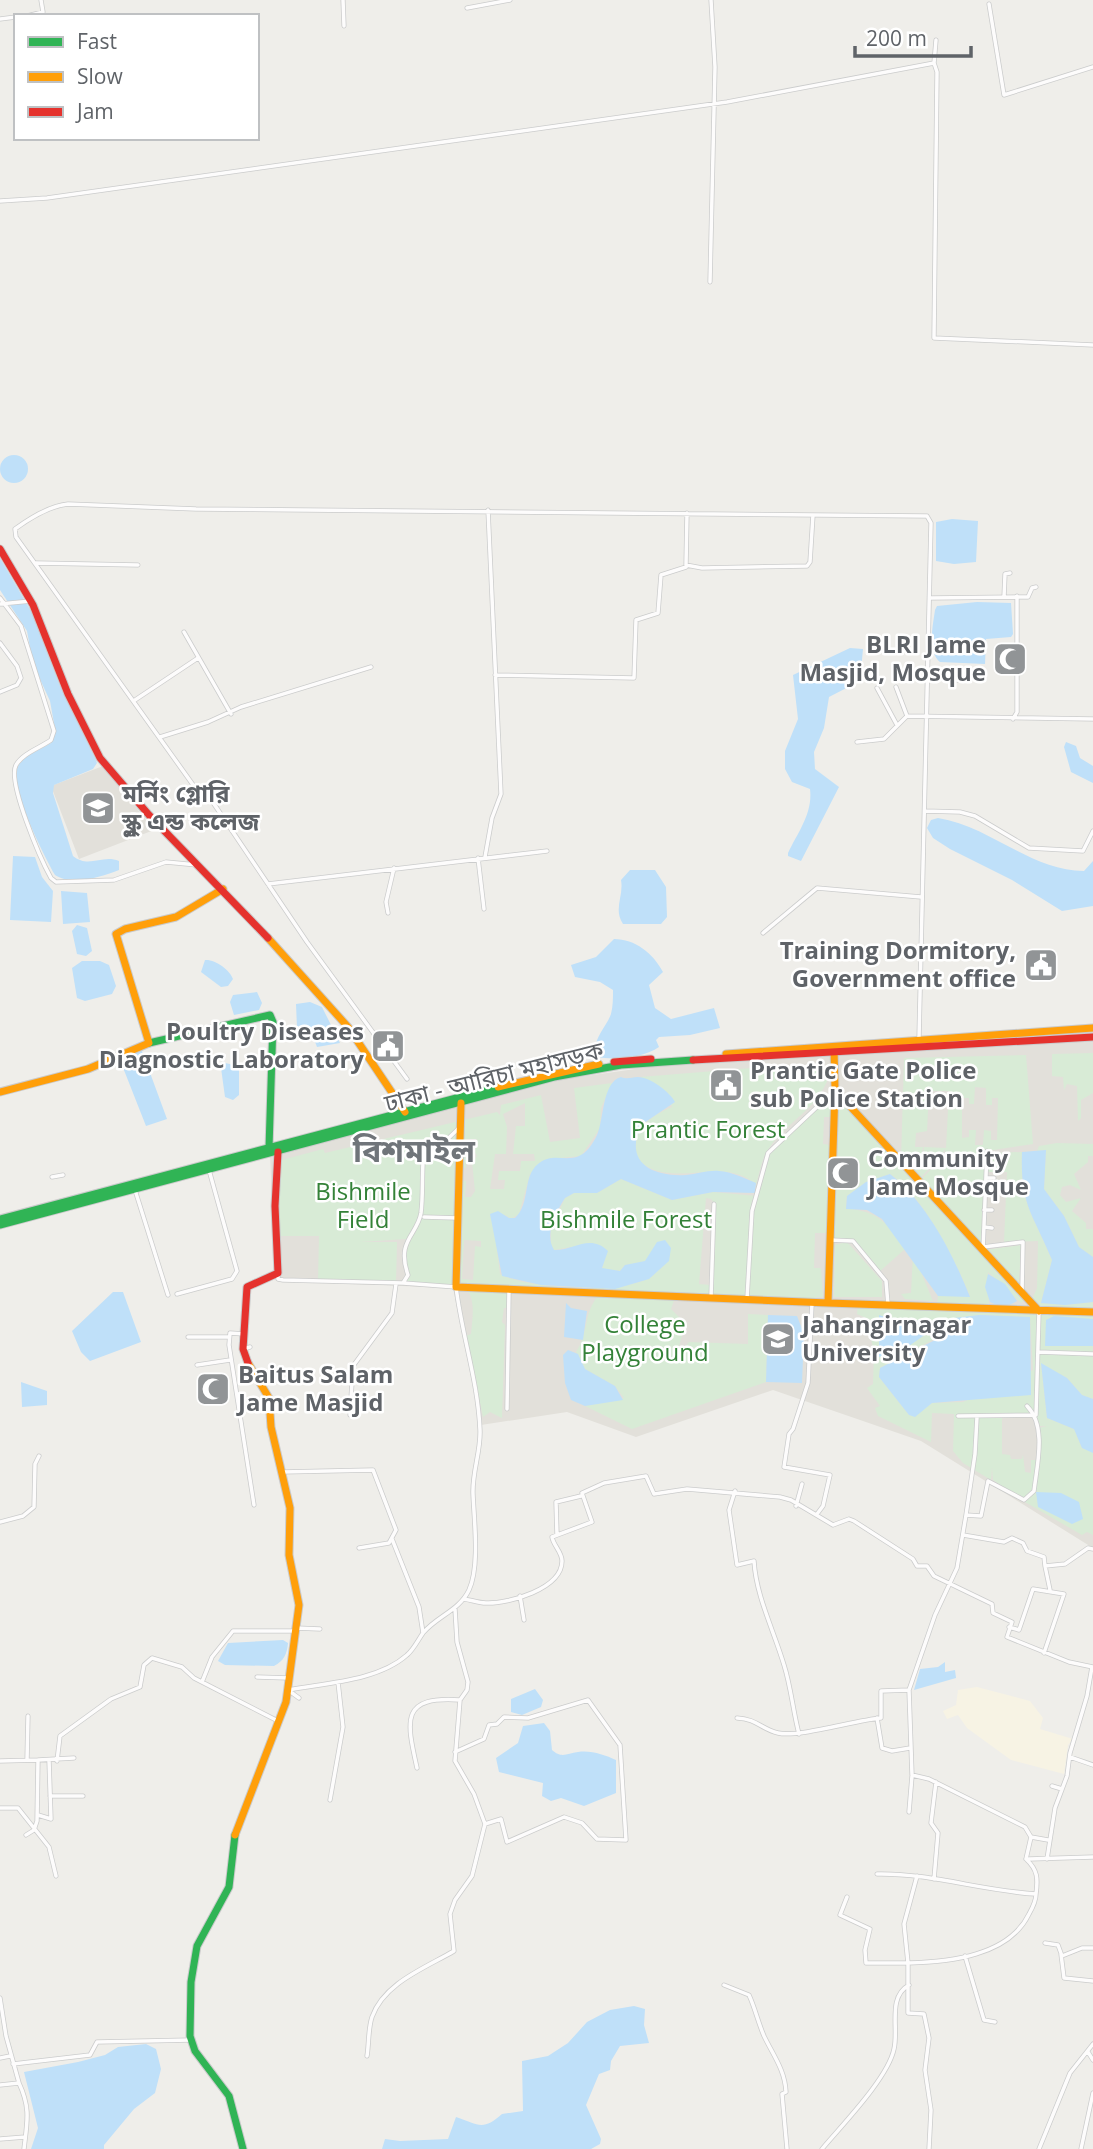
<svg xmlns="http://www.w3.org/2000/svg" width="1093" height="2149" font-family="'Open Sans','Noto Sans Bengali',sans-serif">
	<rect width="100%" height="100%" fill="#efeeea"/>
	<path fill="#f7f3e4" d="M977,1687L1030,1701L1043,1718L1040,1729L1073,1739L1068,1745L1064,1774L1011,1760L967,1728L958,1715L947,1719L943,1711L956,1705L958,1690Z"/>
	<path fill="#e2e0da" d="M103,766L154,830L79,859L51,786Z
		M1093,1041V1548L921,1441L773,1390L636,1437L567,1412L481,1425L453,1288L276,1281L270,1156L558,1080L649,1067Z"/>
	<path fill="#d8ebd6" fill-rule="evenodd" d="M1093,1053V1093L1081,1100V1118L1078,1121L1077,1086L1067,1084L1064,1090L1063,1077L1052,1076V1054Z
		M1026,1055L1033,1144L987,1151L983,1250L919,1181L945,1156V1149L939,1160L923,1159L924,1147L946,1148L949,1091H929L927,1131L916,1133L915,1147H923L921,1160L937,1161L919,1179L901,1160L904,1058ZM975,1087L986,1088V1105H992V1098H998L997,1140H991V1131L984,1130L983,1145H975L976,1130H969V1137L962,1138V1098H969V1104H974Z
		M776,1066L832,1067C821,1111 786,1119 766,1153C761,1162 759,1175 756,1185C724,1153 670,1193 636,1158C633,1128 647,1118 672,1107L667,1092L640,1077Z
		M612,1083L601,1108L600,1128L581,1156L550,1159L530,1174L519,1214L511,1219L505,1215L495,1233L500,1274C528,1289 621,1294 649,1278C655,1275 660,1268 664,1263L656,1248L645,1262L625,1265L620,1271L602,1269L606,1254L571,1247L554,1250L551,1246V1229L565,1198L574,1193H597L621,1179L672,1200L713,1192L756,1196L750,1214L749,1241L752,1215L770,1154L834,1092L833,1117H824L823,1144L830,1145L829,1233H815L814,1268H821L823,1297H816V1302L748,1300L749,1253L747,1301L405,1283L406,1239L360,1242H397L396,1284L318,1281L319,1236H280L275,1206L278,1161L323,1149L325,1153L497,1112L500,1115L501,1105L541,1095L550,1142L580,1138L574,1088ZM525,1103V1126H516L513,1154H534L535,1161H521L520,1171H499L498,1180H505L504,1189H490L495,1154H506L507,1127L503,1114ZM466,1139H477L474,1151L477,1156L472,1162L475,1191L471,1197H465L466,1181H461V1168H466ZM706,1198L711,1199L715,1204L710,1285L699,1284ZM464,1240L481,1241V1247L475,1246L473,1280L462,1279Z
		M837,1096L1026,1299L1021,1303L988,1272L989,1306L937,1305L938,1296H970C954,1258 924,1197 890,1174L866,1182L847,1196L846,1208C881,1213 885,1221 905,1249L879,1272L853,1241L832,1240Z
		M1057,1143L1093,1144V1156H1088V1162L1074,1174L1081,1190L1070,1185L1062,1187L1060,1195L1066,1202L1081,1198L1072,1211L1086,1223V1229H1093V1257L1079,1247L1064,1216L1044,1189L1046,1150L1037,1151L1039,1146Z
		M1022,1152C1020,1206 1033,1213 1052,1260L1041,1303L1065,1305L1093,1302V1319L1046,1339L1045,1345L1093,1346V1399L1082,1395L1067,1378L1041,1364L1047,1418L1074,1429L1082,1448L1093,1452V1535L1087,1532L1082,1535L1025,1502L1028,1498L1024,1500L993,1480L992,1468L991,1480L963,1463L953,1451L954,1414L932,1413L931,1442L878,1416L875,1408L880,1406L867,1388L873,1384L874,1353L871,1338L878,1336L879,1331L872,1332L873,1321L857,1314L858,1306L1039,1311L1031,1302L1037,1288L1038,1241L1004,1242L1007,1172H988L989,1153ZM979,1315L1030,1317L1033,1370L963,1402L932,1403L909,1415L879,1377L880,1368ZM1036,1415L1038,1426H1047L1038,1428L1037,1460H1031V1473L1025,1472L1023,1455L1022,1459H1011L1010,1455L1002,1454V1417Z
		M847,1242L882,1281V1297H834L835,1245Z
		M1021,1245L1019,1286L985,1250Z
		M913,1253L933,1301L905,1299L901,1294L911,1293Z
		M467,1290L507,1292L508,1308H504L502,1322L505,1325L502,1418L490,1412L483,1417L466,1336L471,1334C472,1321 476,1301 467,1290Z
		M597,1297L674,1300L671,1309L681,1319L682,1335L676,1358L689,1342L748,1344V1314L768,1315L766,1382L632,1429L585,1406L624,1398L615,1386L585,1369L576,1352C589,1332 583,1316 597,1297Z"/>
	<path fill="#bfe0f9" d="M0 469a14 14 0 1 1 28 0a14 14 0 1 1-28 0Z
		M952,519L978,521L976,562L954,564L936,561V522Z
		M0,558L32,613L60,686L95,758L97,763L93,769L54,785L53,793L73,856C89,869 102,854 119,861V870C102,877 71,886 55,875C44,856 10,788 17,769C21,756 40,750 51,743L55,729L50,701L33,664L27,631L0,590Z
		M977,602L1011,603L1013,634L1011,637L986,639L985,664L940,662C927,651 933,625 935,610L937,606Z
		M850,648L863,649L860,681L829,697L824,728L814,752L815,769L839,787L801,861L788,856V853C798,832 813,813 810,789L792,782L785,769V751L798,719L793,675Z
		M1066,742L1076,746L1080,758L1093,766V783L1071,772L1064,747Z
		M938,818C990,826 1031,871 1084,871L1093,861V906L1062,911L1012,880L950,849L933,838L927,828L931,820Z
		M13,856L35,857L42,877L53,891L51,922L10,920Z
		M630,870H655L666,887L667,917L661,924H623C613,909 624,896 621,880Z
		M61,891L87,893L90,922L63,924Z
		M77,925L87,928L92,951L86,956L77,954L72,931Z
		M614,939C635,939 653,953 663,972L649,985L655,1008L671,1019L714,1008L720,1028L690,1035L659,1037L656,1040L659,1047C641,1059 615,1060 596,1057C591,1040 606,1028 611,1014C613,1006 613,998 613,990L600,982L575,977L571,965L596,957Z
		M205,960C215,959 230,970 233,979L228,986L221,987L201,972Z
		M82,961H100L109,965L116,986L112,994L85,1001L77,998L72,968Z
		M257,992L262,1003L259,1010L234,1015L230,1002L233,995Z
		M310,1002L322,1007L340,1043L317,1047L311,1031L297,1028L296,1004Z
		M139,1050L142,1051L167,1119L146,1126L120,1060L121,1056Z
		M225,1063L239,1066V1095L233,1100L225,1097L221,1068Z
		M621,1077C628,1080 631,1077 638,1077C650,1077 670,1092 675,1102L641,1125C624,1162 651,1177 686,1175C697,1174 708,1170 719,1171C732,1172 744,1178 756,1183L755,1193L713,1192L672,1200L621,1179L597,1193H574L565,1198C556,1212 544,1234 554,1250C573,1251 590,1233 608,1251L602,1268L620,1271L625,1265L645,1261L657,1242L665,1240L671,1248L669,1261L649,1279L615,1289L541,1285L502,1276L490,1214L498,1211L509,1218H515C531,1203 522,1177 538,1164C558,1147 578,1175 597,1135C604,1120 602,1082 621,1077Z
		M1046,1150L1044,1189L1064,1216L1079,1247L1093,1257V1302L1065,1305L1041,1303L1052,1260C1033,1213 1020,1206 1022,1152Z
		M890,1174C927,1203 953,1254 970,1297L938,1296L882,1219L867,1210L846,1209L847,1196L866,1182Z
		M988,1274L1005,1284L1017,1301C1008,1307 999,1307 990,1302L985,1287Z
		M113,1292H123L141,1342L90,1361L81,1352L72,1331Z
		M566,1303L571,1308L587,1311L583,1340L564,1337Z
		M768,1315L797,1316L804,1334L802,1383L766,1382Z
		M879,1315L899,1321L923,1320L933,1329L909,1346L879,1357Z
		M979,1315L1030,1317L1031,1395L932,1403L915,1417L909,1415L879,1377L880,1368L941,1337L954,1318Z
		M1054,1316L1093,1319V1346H1045L1046,1320Z
		M568,1350L578,1354L585,1369L615,1386L623,1400L585,1406L571,1400L565,1383L563,1355Z
		M1041,1363L1067,1378L1082,1395L1093,1399V1453L1082,1448L1074,1429L1047,1418Z
		M21,1382L47,1391V1405L22,1407Z
		M1036,1492L1061,1493L1079,1502L1083,1519L1072,1524L1038,1507Z
		M283,1640L288,1643C287,1654 284,1661 274,1666L225,1665L218,1661L228,1643Z
		M945,1662V1672L955,1670L956,1678L914,1690L920,1669L938,1667Z
		M535,1689L543,1700L541,1707L522,1715L511,1712V1699Z
		M544,1723L550,1731L552,1750C562,1759 567,1753 578,1752C591,1750 605,1755 616,1760V1793L584,1806L561,1798L551,1801L542,1796L543,1783L499,1772L496,1758L518,1743L523,1726Z
		M634,2006L645,2009L644,2025L649,2043L620,2046L611,2061L610,2070L599,2074L586,2105L601,2139L600,2144L591,2149H382L385,2139L400,2141L448,2139L456,2117C479,2125 483,2131 502,2114L523,2111L522,2061L548,2056L568,2043L587,2022L610,2010Z
		M146,2044L156,2049L161,2069L155,2093L134,2109L104,2145V2149H31L38,2128L24,2072L78,2062L105,2055L118,2047Z"/>
	<g fill="none" stroke-linecap="round" stroke-linejoin="round">
		<g stroke="#cbcccc" stroke-width="5">
			<path id="street" d="M343,0L344,26
				M989,4L1004,95L1093,67
				M467,8L510,0
				M27,16L43,12L41,0
				M0,19L16,17
				M934,63L936,40
				M0,201L47,198L727,102L934,63L937,72L934,338L1093,345
				M710,282L715,67L711,0
				M687,513L686,565L702,568L807,566L810,562L813,515
				M36,563L138,565
				M1004,597L1005,574L1010,573
				M0,598L21,626L54,731L51,740C40,748 23,753 16,765C7,782 41,860 51,878L56,882L114,880L166,862L197,865
				M930,598L1028,597L1032,588L1036,587
				M0,604L31,601
				M184,632L231,714
				M0,643L17,666L21,678L17,685L0,692
				M495,675L634,678L636,620L658,613L661,575L686,567
				M928,675H947L952,671L961,670
				M947,675L953,680H961L962,677
				M896,687L907,716
				M877,688L897,725
				M135,700L198,658
				M1013,719L1017,712V596
				M160,737L208,722L241,707L371,667
				M857,742L884,739L907,716L1093,719
				M925,811L960,812L975,816L1029,848L1083,851L1093,831
				M485,857L492,818L501,794L488,510
				M478,858L484,909
				M268,884L547,851
				M388,913L386,902L394,868
				M763,933L817,888L921,897
				M407,1079L307,942L212,801L201,796L16,537L15,529C30,518 49,506 68,504L196,509L927,516L931,523L919,1038
				M52,1177L63,1175
				M986,1178H994
				M135,1190L168,1295
				M985,1195H993
				M984,1210H992
				M424,1217L458,1218
				M984,1227L992,1228
				M830,1240L853,1241L886,1281L888,1305
				M983,1247L1023,1242L1022,1291
				M983,1250L987,1151
				M278,1273V1279L283,1280L403,1283L408,1275C396,1240 417,1236 421,1213C423,1197 422,1179 423,1163L460,1127
				M403,1283L456,1287C462,1336 478,1381 480,1430C481,1451 472,1472 473,1494C474,1520 480,1566 469,1590C459,1611 437,1616 423,1633
				M177,1294L232,1279L237,1271L209,1170
				M711,1297L714,1204
				M747,1299L752,1211L768,1153L835,1090
				M812,1303L808,1383L793,1429L789,1434L784,1467L830,1475L823,1506L817,1514
				M244,1334L230,1333L229,1345L254,1505
				M188,1337H228
				M243,1349L250,1347
				M1038,1352L1093,1354
				M197,1365L230,1360
				M507,1409L509,1290
				M350,1415L353,1366L392,1313L396,1284
				M958,1416L1036,1415L1039,1311
				M282,1472L373,1470L396,1530L389,1543L359,1548
				M735,1491L729,1510L737,1565L754,1561C756,1596 774,1631 784,1665C791,1687 793,1711 799,1734
				M796,1506L802,1484
				M966,1515L975,1454L977,1417
				M0,1522L23,1516L34,1507L35,1464L39,1456
				M557,1535L556,1502L581,1496
				M963,1535L1004,1542L1012,1538L1023,1543L1027,1551L1044,1557L1045,1566L1065,1564L1088,1548L1093,1549
				M1045,1566L1050,1590
				M520,1596L524,1620
				M464,1599C471,1600 479,1603 486,1603C508,1604 562,1589 562,1561C562,1552 553,1545 552,1537L592,1522L582,1493L604,1483L646,1476L654,1494L687,1489L780,1497L791,1500L833,1525L849,1519L854,1521L913,1559L917,1566H927L934,1576L992,1604L993,1613L1012,1622L1007,1637L1069,1662L1093,1667
				M1009,1627L1019,1630L1033,1589L1064,1594L1044,1653
				M296,1628L320,1629
				M257,1677L289,1678
				M202,1682L212,1657L233,1631H295
				M288,1690C325,1683 378,1681 407,1655C414,1649 418,1640 423,1633L419,1607L392,1539
				M288,1690L299,1698
				M737,1718C757,1719 761,1729 778,1733C797,1738 856,1720 881,1718V1691L909,1690
				M877,1718L882,1748L892,1751L910,1748
				M455,1752L484,1739L489,1725L497,1724L504,1717L528,1718L588,1700L620,1745L626,1840L597,1839L582,1823L564,1817L507,1842L501,1819L485,1824
				M1070,1757L1093,1765
				M27,1760L28,1716
				M0,1761L38,1760
				M57,1761L60,1736L111,1699L140,1687L144,1665L152,1658L182,1667L194,1678L278,1721
				M417,1768C406,1719 401,1696 460,1700L467,1690L468,1682L457,1642L455,1609
				M1052,1786L1062,1789
				M50,1796H83
				M330,1800L343,1727L338,1682
				M0,1808H18L49,1847L56,1876
				M909,1812L912,1776
				M38,1815L51,1819L49,1760
				M26,1835L34,1830L37,1821L38,1760L74,1758
				M1031,1837L1048,1840
				M1026,1859L1031,1837L1025,1827L929,1779L912,1775L909,1690L935,1615L957,1568L966,1515L981,1516L988,1481L1024,1500L1034,1491C1037,1465 1047,1426 1027,1406
				M1029,1859L1093,1857
				M1047,1859L1055,1808L1067,1776L1070,1753L1087,1696L1092,1667
				M877,1874C931,1873 982,1891 1036,1894C1038,1879 1038,1870 1026,1859
				M917,1876L904,1924L908,1963C949,1962 1009,1956 1029,1914C1033,1907 1036,1901 1036,1894
				M934,1879L938,1833L931,1823L936,1782
				M847,1897L840,1915L870,1929L865,1950L866,1963H908V2013L924,2014L929,2038L925,2070L931,2110L929,2149
				M1045,1943L1058,1945L1062,1956L1082,1948H1093
				M1061,1954L1064,1978L1093,1981
				M965,1956L984,2020L995,2022
				M724,1985L749,1995C755,2008 758,2022 764,2036C773,2055 785,2070 786,2092L782,2094L787,2149
				M0,1998L6,2036L19,2083
				M1088,2052L1093,2060
				M367,2056C369,2044 368,2029 372,2017C384,1983 425,1968 454,1951L450,1914L455,1900L472,1876L485,1824L474,1794L455,1761L460,1700
				M0,2058L10,2056
				M13,2064L90,2055L97,2042L191,2040
				M0,2085L19,2083C31,2109 27,2122 24,2149
				M0,2139L25,2137
				M822,2149C842,2125 888,2078 894,2049C899,2029 887,1997 909,1985
				M1039,2149L1070,2073L1093,2044
				M1081,2149L1093,2093"/>
		</g>
		<g stroke="#cacacb" stroke-width="9">
			<path id="fast" d="M149,1043L270,1015L273,1022L269,1148
				M0,1219L498,1087
				M0,1225L554,1077L621,1065L693,1060
				M235,1835L229,1887L197,1946L191,1982L190,2036L195,2051L229,2096L243,2149"/>
		</g>
		<g stroke="#cacacb" stroke-width="9">
			<path id="slow" d="M268,938L348,1027L405,1112
				M834,1048L835,1090L1039,1311
				M726,1054L1093,1028
				M498,1087L599,1064
				M835,1090L828,1303L1093,1312
				M0,1092L88,1069L149,1043L116,934L125,929L176,917L223,889
				M461,1103L456,1287L828,1303
				M235,1835L286,1702L299,1605L289,1555L290,1508L271,1427L269,1398L248,1363"/>
		</g>
		<g stroke="#cacacb" stroke-width="9">
			<path id="jam" d="M0,549L33,605L68,694L100,758L149,815L268,938
				M693,1060L1093,1037
				M614,1062L651,1059
				M248,1363L243,1349L247,1287L278,1273L275,1206L278,1152"/>
		</g>
		<use href="#street" stroke="#fdfcfc" stroke-width="3.5"/>
		<use href="#fast" stroke="#30b455" stroke-width="7"/>
		<use href="#slow" stroke="#ff9f0a" stroke-width="7"/>
		<use href="#jam" stroke="#e5322d" stroke-width="7"/>
	</g>
	<defs>
		<g id="mosque-square" transform="scale(1.75)"><rect x="-9" y="-9" width="18" height="18" rx="4" fill="#919496" stroke="#fff"/><path d="M3.5-4.9A6 6 0 1 0 3.5 4.9A5 5 0 1 1 3.5-4.9Z" fill="#fff"/></g>
		<g id="university-square" transform="scale(1.75)"><rect x="-9" y="-9" width="18" height="18" rx="4" fill="#919496" stroke="#fff"/><path d="M0-5L7-2L0 1L-7-2ZM-4 1L0 2.5L4 1V4Q0 6-4 4Z" fill="#fff"/></g>
		<g id="civic-square" transform="scale(1.75)"><rect x="-9" y="-9" width="18" height="18" rx="4" fill="#919496" stroke="#fff"/><path d="M-.6-6.5H3V-4.5H.6V-3L4-1V1h2V6H-6V1h2V-1L-.6-3ZM-1.2 2.5V6h2.4V2.5Z" fill="#fff"/></g>
	</defs>
	<g fill-rule="evenodd">
		<use href="#mosque-square" x="1010" y="659"/>
		<use href="#university-square" x="98" y="808"/>
		<use href="#civic-square" x="1041" y="965"/>
		<use href="#civic-square" x="388" y="1046"/>
		<use href="#civic-square" x="726" y="1085"/>
		<use href="#mosque-square" x="843" y="1173"/>
		<use href="#university-square" x="778" y="1339"/>
		<use href="#mosque-square" x="213" y="1389"/>
	</g>
	<g text-anchor="middle" stroke-width="5" stroke-linejoin="round" paint-order="stroke">
		<g font-size="24" font-weight="bold" fill="#5f6368" stroke="#fff" text-anchor="start">
			<text x="986" y="653" text-anchor="end">BLRI Jame<tspan x="986" dy="28">Masjid, Mosque</tspan></text>
			<text x="122" y="802">মর্নিং গ্লোরি<tspan x="122" dy="28">স্কুল এন্ড কলেজ</tspan></text>
			<text x="1016" y="959" text-anchor="end">Training Dormitory,<tspan x="1016" dy="28">Government office</tspan></text>
			<text x="364" y="1040" text-anchor="end">Poultry Diseases<tspan x="364" dy="28">Diagnostic Laboratory</tspan></text>
			<text x="750" y="1079">Prantic Gate Police<tspan x="750" dy="28">sub Police Station</tspan></text>
			<text x="868" y="1167">Community<tspan x="868" dy="28">Jame Mosque</tspan></text>
			<text x="802" y="1333">Jahangirnagar<tspan x="802" dy="28">University</tspan></text>
			<text x="238" y="1383">Baitus Salam<tspan x="238" dy="28">Jame Masjid</tspan></text>
		</g>
		<g font-size="24" fill="#5f6368" stroke="#fff">
			<text transform="translate(494 1077) rotate(-14)" y="8">ঢাকা - আরিচা মহাসড়ক</text>
		</g>
		<g font-size="24" fill="#348238" stroke="#fff">
			<text x="708" y="1138">Prantic Forest</text>
			<text x="363" y="1200">Bishmile<tspan x="363" dy="28">Field</tspan></text>
			<text x="626" y="1228">Bishmile Forest</text>
			<text x="645" y="1333">College<tspan x="645" dy="28">Playground</tspan></text>
		</g>
		<g font-size="32" font-weight="bold" fill="#70757a" stroke="#fff">
			<text x="414" y="1162">বিশমাইল</text>
		</g>
	</g>
	<rect x="14" y="14" width="245" height="126" fill="#ffffff" stroke="#bfc1c3" stroke-width="2"/>
	<rect x="28" y="37" width="35" height="10" fill="#30b455" stroke="#bfc1c3" stroke-width="2"/>
	<text x="77" y="49" font-size="21" fill="#5f6368">Fast</text>
	<rect x="28" y="72" width="35" height="10" fill="#ff9f0a" stroke="#bfc1c3" stroke-width="2"/>
	<text x="77" y="84" font-size="21" fill="#5f6368">Slow</text>
	<rect x="28" y="107" width="35" height="10" fill="#e5322d" stroke="#bfc1c3" stroke-width="2"/>
	<text x="77" y="119" font-size="21" fill="#5f6368">Jam</text>
	<path d="M855 46v10h116v-10" fill="none" stroke="#5f6368" stroke-width="3.5"/>
	<text x="866" y="46" font-size="21" fill="#5f6368" stroke="#ffffff" stroke-width="5" paint-order="stroke">200 m</text>
</svg>
